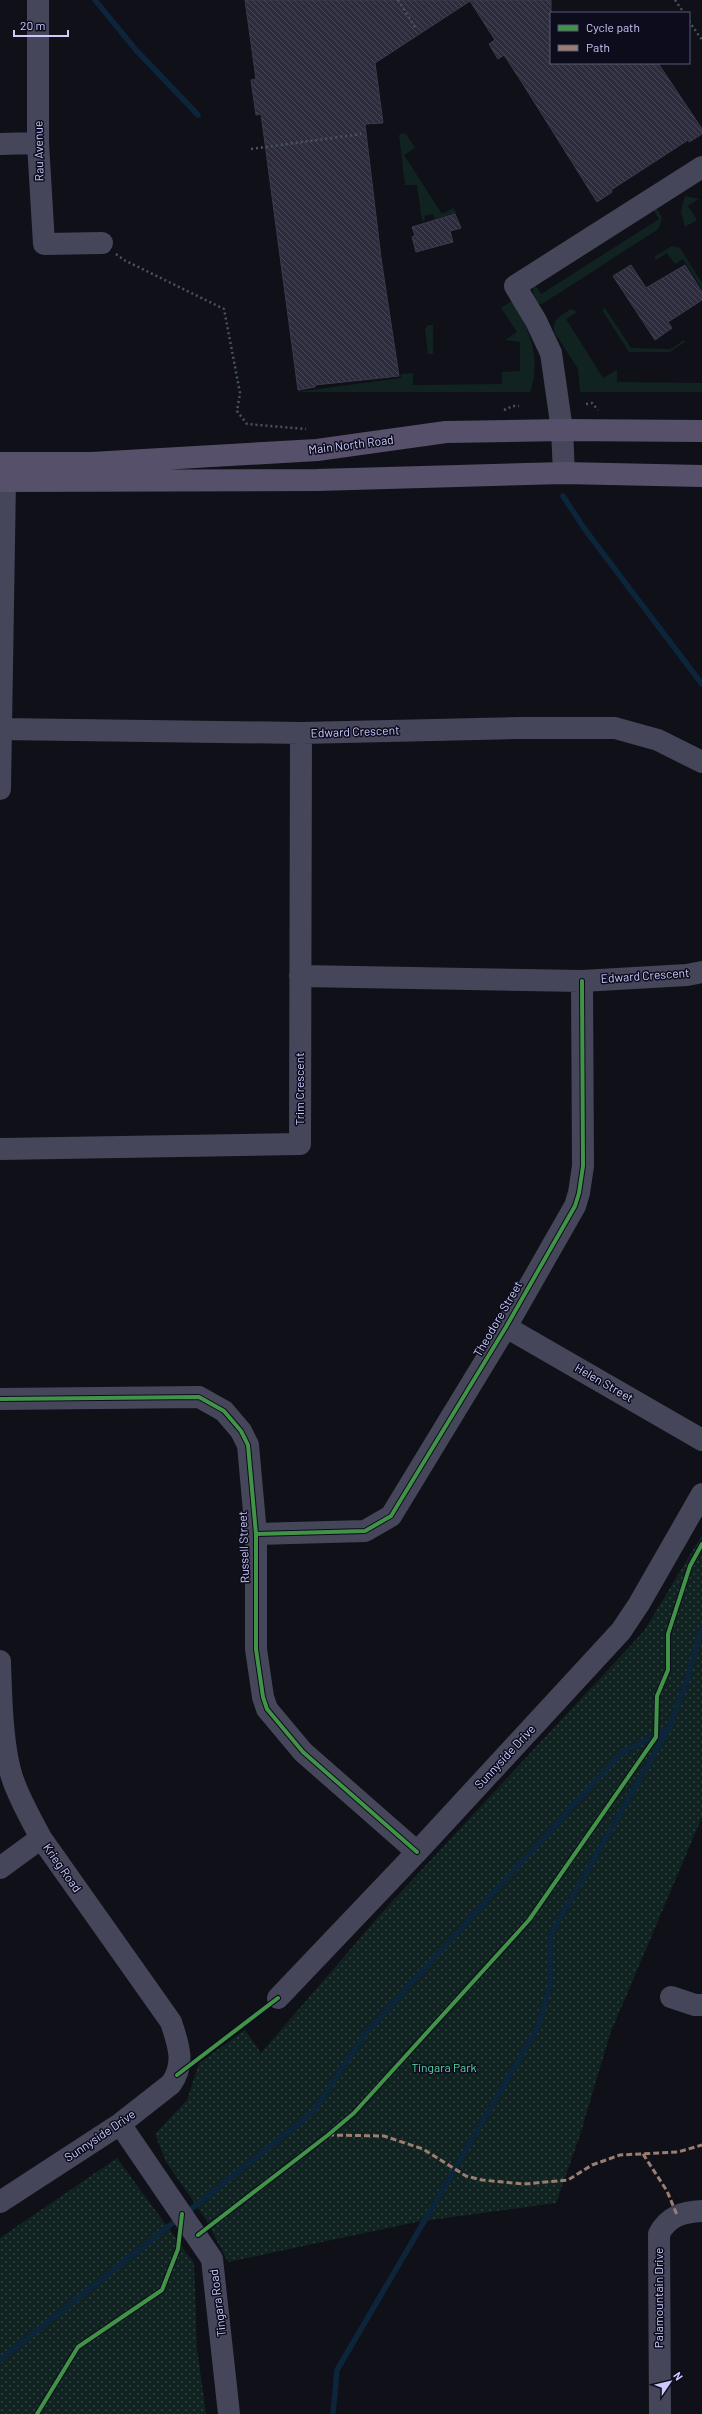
<svg xmlns="http://www.w3.org/2000/svg" width="702" height="2414" font-family="Barlow,sans-serif">
	<defs>
		<pattern id="park-dots" width="8" height="8" patternUnits="userSpaceOnUse"><rect width="8" height="8" fill="#102321"/><path d="M2 2h.1M6 6h.1" fill="none" stroke="#314242" stroke-width="1.8" stroke-linecap="round"/></pattern>
		<pattern id="building-back-hatch" width="6" height="6" patternUnits="userSpaceOnUse"><rect width="6" height="6" fill="#2d2c3c"/><path d="M-1 5l2 2M0 0l6 6M5-1l2 2" fill="none" stroke="#4a4959"/></pattern>
	</defs>
	<rect width="100%" height="100%" fill="#101018"/>
	<path fill="#102321" d="M402,133L406,134L415,148L404,155L442,214L453,208L457,213L435,219L433,214L424,216L425,220L422,221L417,185H405L399,135Z
		M685,196L699,199L688,206L697,220L685,227L681,211Z
		M655,206L662,217L660,226L657,230L542,304L536,303L532,287L534,283L541,294L659,219L652,208Z
		M672,246L680,248L702,283V289L683,259L675,264L667,253L656,260L654,257Z
		M513,300C529,330 542,358 530,392H296L401,378V374L413,373V385L502,384V372L520,371V342L505,340L517,332L501,308Z
		M605,308L631,348L671,349L684,340L685,342L670,352H629L602,310Z
		M571,309L577,312L566,319L603,378L617,370V382L702,383V392H580L578,369L555,333C550,320 562,315 571,309Z
		M428,325H433V354H428L425,329Z"/>
	<path fill="url(#park-dots)" d="M702,1535V1817L610,2034L580,2135L556,2203L416,2222L228,2262L205,2218L166,2162L155,2134L187,2100L199,2063L245,2030L261,2053L386,1908L644,1631Z
		M117,2158L194,2263L197,2349L206,2414H0V2238Z"/>
	<g fill="none" stroke-linecap="round" stroke-linejoin="round">
		<path stroke="#0d253b" stroke-width="5.5" d="M95,0L136,50L198,115
			M563,496L586,531L702,684
			M186,2213L313,2112L365,2034L620,1754L669,1728
			M0,2360L179,2218
			M333,2414L337,2370L538,2027L550,1986L551,1934L669,1728L687,1680L702,1628"/>
	</g>
	<path fill="url(#building-back-hatch)" stroke="#3b3a4d" d="M245,0H551V63H658L702,129V134L689,142L688,140L611,190L612,192L597,202L521,81L504,55L498,59L489,44L495,40L470,1L375,63L383,123L365,124L381,258L399,376L315,385V387L298,390L261,114L256,115L251,80L256,79Z
		M455,214L461,228L450,231L453,242L416,252L412,237L415,236L412,227Z
		M631,265L646,288L685,265L702,292V300L668,322L672,328L655,340L613,276Z"/>
	<g fill="none" stroke-linecap="round" stroke-linejoin="round">
		<path stroke="#46555e" stroke-width="2.5" stroke-dasharray="2 3" stroke-linecap="butt" d="M398,0L416,29
			M675,0L684,13
			M689,21L702,40
			M251,149L361,134
			M116,254L124,260L224,309L240,393L237,411L247,424L306,429
			M586,404L592,403L598,410
			M504,410L513,406H519"/>
		<path stroke="#454659" stroke-width="22" d="M38,0V143L44,244L102,243
			M0,144L38,143
			M564,473L562,430L551,353L536,321L515,286L702,167
			M2,729L301,733L518,728H615L658,740L702,762
			M0,789L5,481
			M300,976L582,981L687,975L702,972
			M0,1149L300,1144L301,733
			M506,1327L702,1440
			M0,1399L199,1397L224,1411L241,1431L248,1445L256,1534V1649L263,1697L267,1709L303,1752L417,1852
			M256,1534L365,1531L391,1516L506,1327L575,1206L579,1193L583,1166L582,981
			M0,1661C1,1694 2,1749 13,1780C20,1800 31,1819 41,1838L171,2022C178,2044 186,2063 171,2084L120,2124L0,2202
			M0,1868L41,1838
			M671,1997L695,2005H702
			M278,1998L417,1852L621,1631L639,1604L702,1494
			M120,2124L212,2259L229,2414
			M660,2414L659,2234C668,2216 683,2212 702,2211"/>
		<path stroke="#57506b" stroke-width="22" d="M0,463H92L317,450L446,432L562,430L702,431
			M0,481L317,480L564,473L702,476"/>
		<path stroke="#9b7d72" stroke-width="3" stroke-dasharray="6 3" stroke-linecap="butt" d="M328,2135L384,2136L423,2149L466,2176L482,2180L524,2184L568,2180L592,2165L620,2155L678,2152L702,2145
			M643,2154L667,2191L677,2215"/>
		<g stroke="#0d0c1c" stroke-width="6">
			<path id="cycleway" d="M0,1399L199,1397L224,1411L241,1431L248,1445L256,1534V1649L263,1697L267,1709L303,1752L417,1852
				M256,1534L365,1531L391,1516L506,1327L575,1206L579,1193L583,1166L582,981
				M177,2075L278,1998
				M198,2235L328,2135L354,2113L529,1920L656,1737L657,1696L668,1670V1634L690,1566L702,1544
				M37,2414L78,2347L162,2290L178,2249L182,2214"/>
		</g>
		<use href="#cycleway" stroke="#419447" stroke-width="4"/>
	</g>
	<g text-anchor="middle" stroke-width="3" stroke-linejoin="round" paint-order="stroke">
		<g font-size="12" fill="#cacafd" stroke="#0d0c1c">
			<text transform="translate(39 151) rotate(-91)" y="4">Rau Avenue</text>
			<text transform="translate(351 445) rotate(-7)" y="4">Main North Road</text>
			<text transform="translate(355 732) rotate(-2)" y="4">Edward Crescent</text>
			<text transform="translate(645 976) rotate(-4)" y="4">Edward Crescent</text>
			<text transform="translate(300 1089) rotate(-90)" y="4">Trim Crescent</text>
			<text transform="translate(498 1319) rotate(-60)" y="4">Theodore Street</text>
			<text transform="translate(604 1383) rotate(30)" y="4">Helen Street</text>
			<text transform="translate(244 1547) rotate(-92)" y="4">Russell Street</text>
			<text transform="translate(505 1757) rotate(-47)" y="4">Sunnyside Drive</text>
			<text transform="translate(62 1868) rotate(55)" y="4">Krieg Road</text>
			<text transform="translate(100 2136) rotate(-34)" y="4">Sunnyside Drive</text>
			<text transform="translate(659 2298) rotate(-90)" y="4">Palamountain Drive</text>
			<text transform="translate(218 2303) rotate(-97)" y="4">Tingara Road</text>
		</g>
		<g font-size="12" fill="#5ad8a8" stroke="#0d0c1c">
			<text x="444" y="2072">Tingara Park</text>
		</g>
	</g>
	<rect x="550" y="12" width="140" height="52" fill="#0d0c1c" stroke="#595876"/>
	<rect x="558" y="25" width="20" height="6" fill="#419447" stroke="#595876"/>
	<text x="586" y="32" font-size="12" fill="#cacafd">Cycle path</text>
	<rect x="558" y="45" width="20" height="6" fill="#9b7d72" stroke="#595876"/>
	<text x="586" y="52" font-size="12" fill="#cacafd">Path</text>
	<g transform="translate(670 2382) rotate(55)" stroke="#0d0c1c" stroke-width="3" paint-order="stroke">
	<path d="M0-3L7 15L0 10L-7 15Z" fill="#cacafd"/>
	<text y="-6" font-size="11" font-weight="bold" text-anchor="middle" fill="#cacafd">N</text>
	</g>
	<path d="M14 30v6h54v-6" fill="none" stroke="#cacafd" stroke-width="2"/>
	<text x="20" y="30" font-size="12" fill="#cacafd" stroke="#0d0c1c" stroke-width="3" paint-order="stroke">20 m</text>
</svg>
